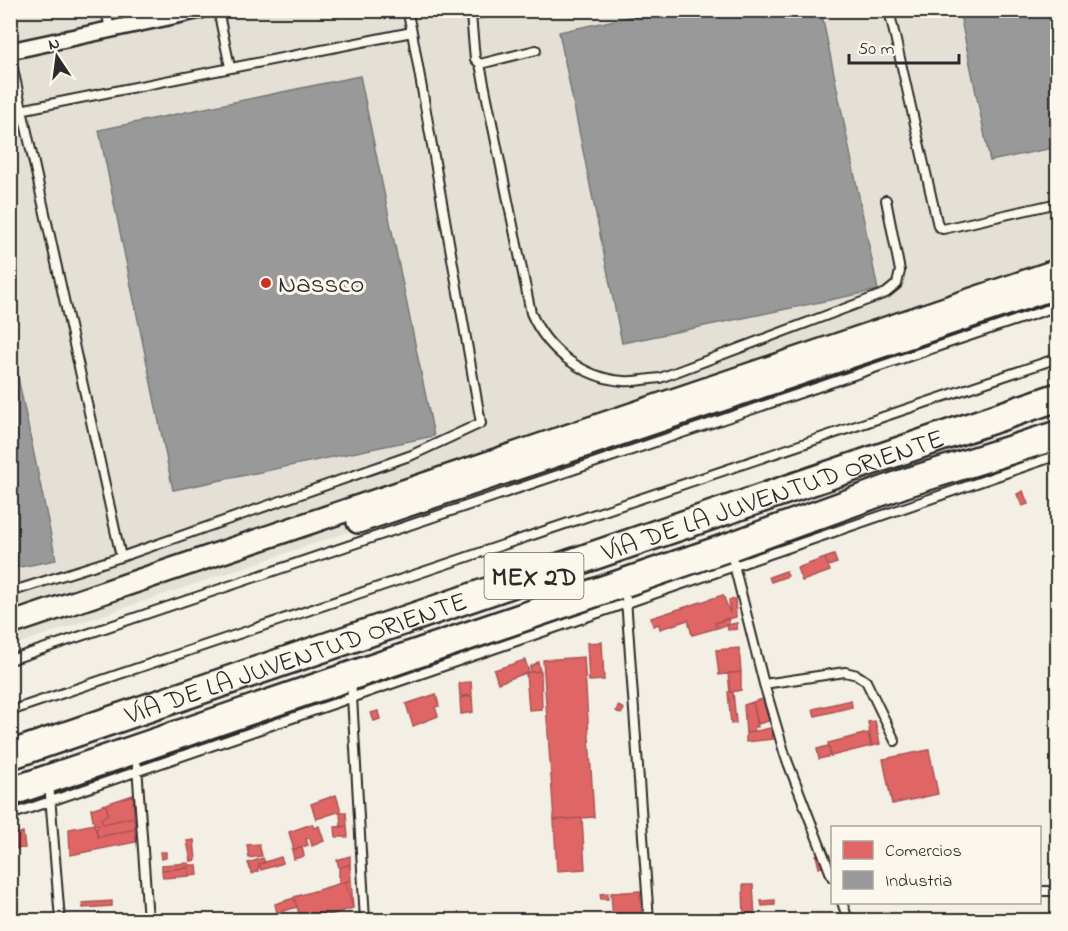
<svg xmlns="http://www.w3.org/2000/svg" width="1068" height="931" font-family="'Indie Flower',sans-serif">
	<rect width="100%" height="100%" fill="#f3efe4"/>
	<filter id="ink" filterUnits="userSpaceOnUse"><feTurbulence type="fractalNoise" baseFrequency=".0167" numOctaves="2"/><feDisplacementMap in="SourceGraphic" scale="12" xChannelSelector="R" yChannelSelector="G"/><feConvolveMatrix kernelMatrix="1 2 1 2 8 2 1 2 1" color-interpolation-filters="sRGB"/></filter>
	<g filter="url(#ink)">
		<path fill="#e4e0d6" d="M10,11H1057V293L11,646Z"/>
		<path fill="#e06666" stroke="#aa5454" stroke-width="1.5" d="M1023,491L1028,504L1022,506L1017,494Z
			M834,555L837,563L828,566L825,558Z
			M825,558L830,571L802,581L797,568Z
			M786,571L788,576L771,582L769,577Z
			M723,595L730,613L729,600L735,599L736,617L715,623L717,628L692,635L688,620L660,629L659,624L653,626L651,618Z
			M728,618L729,624L717,628L715,623Z
			M737,623V629L728,630L727,625Z
			M602,642L604,680L589,681L587,643Z
			M739,648L741,672L719,675L716,650Z
			M584,657L594,817L554,820L543,660Z
			M525,660L529,672L498,683L494,670Z
			M538,662L540,671L531,672L530,667Z
			M541,671L542,709L529,710L526,673Z
			M741,672V690L730,692L728,673Z
			M471,682L472,695L460,696L459,683Z
			M728,692H733L736,723L731,724Z
			M436,694L439,706L435,707L438,716L413,726L406,704Z
			M472,696L473,712L461,714L460,698Z
			M763,699L769,721L758,724L753,702Z
			M851,700L852,707L815,716L813,709Z
			M753,702L758,727H754L755,731L746,733L744,705Z
			M618,706L624,709L621,714L616,711Z
			M378,711L380,719L374,721L371,713Z
			M875,721L880,744L872,746L868,722Z
			M771,728L773,739L746,742V733Z
			M868,733L871,746L831,756L828,743Z
			M828,746L831,756L819,759L817,749Z
			M929,750L938,794L892,804L883,759Z
			M133,795L134,817L103,824L101,819L108,814L106,804Z
			M336,795L341,811L316,819L311,804Z
			M106,804L108,814L101,819L103,824L134,817L135,829L98,837L96,829L99,825L94,824L91,809Z
			M340,812H346L347,826L341,827Z
			M582,818L585,869L557,871L554,820Z
			M94,824L98,837L135,829L136,842L70,855L69,829Z
			M312,824L314,828L319,826L324,841L312,846L310,838L306,839L308,845L294,850L289,832Z
			M347,826L348,837H336L335,827Z
			M23,832L25,848L10,849V836Z
			M194,840L196,860L191,861L187,841Z
			M259,844L262,856L249,858L247,845Z
			M302,847L304,856L294,859L292,850Z
			M160,852H166V858L161,859Z
			M821,854L824,866L819,868L816,855Z
			M350,856V864L339,868L337,860Z
			M281,857L283,863L261,870L259,864Z
			M263,858L265,863L259,864L258,871L252,874L248,863Z
			M189,863V867L162,870V865Z
			M350,864L351,880L339,884V868Z
			M190,865H197L198,875L189,876L188,868Z
			M188,868L189,876L163,878L162,870Z
			M11,872L14,920H10Z
			M351,880L353,908L345,882Z
			M345,882L353,908L313,920H301L294,897Z
			M743,885H753L755,917L744,918Z
			M640,891L642,920H613L611,893Z
			M608,893V899H601L600,894Z
			M294,898L297,907L277,913L275,904Z
			M775,900V905L762,906L761,901Z
			M112,901V906L83,908L82,903Z"/>
		<path fill="#999" stroke="#787878" stroke-width="1.5" d="M661,10H821L878,290L622,343L559,32Z
			M959,10H1058V147L990,161Z
			M360,76L434,436L173,490L99,130Z
			M10,339L56,560L10,569Z"/>
		<g fill="none" stroke-linecap="round" stroke-linejoin="round">
			<g stroke="#2b2b2b" stroke-width="12">
				<path id="lane" d="M106,10L110,29
					M218,10L230,67
					M889,10L938,226L943,229L1058,203
					M471,12V15L494,10
					M471,15L475,59L480,64L531,313C547,350 583,378 623,381C635,382 649,379 660,378L886,293L897,284L900,271L886,200
					M10,55L121,557L10,592
					M480,64L536,50
					M10,112L412,32L407,10
					M121,557L412,455L481,423L412,32
					M733,561L764,684L785,755L832,877
					M626,599L649,920
					M10,660L1058,306
					M351,680L365,920
					M764,684L845,672L857,675L866,681L895,741
					M10,711L1058,358
					M137,766L148,920
					M49,783L60,920
					M10,815L1058,455
					M1040,891H1058
					M842,902L848,920"/>
			</g>
			<g stroke="#2b2b2b" stroke-width="20">
				<path id="street" d="M10,51L201,10"/>
			</g>
			<g stroke="#2b2b2b" stroke-width="26">
				<path id="secondary" d="M358,522L1058,287
					M10,624L1058,270"/>
			</g>
			<g stroke="#2b2b2b" stroke-width="32">
				<g id="highway">
					<path id="s1" d="M10,755L1058,397"/>
					<path d="M10,792L729,547L905,483L1058,435"/>
				</g>
			</g>
			<use href="#lane" stroke="#fbf7ec" stroke-width="8"/>
			<use href="#street" stroke="#fbf7ec" stroke-width="15"/>
			<use href="#secondary" stroke="#fbf7ec" stroke-width="21"/>
			<use href="#highway" stroke="#fbf7ec" stroke-width="27"/>
		</g>
	</g>
	<circle fill="#c8321e" stroke="#fbf7ec" stroke-width="2" cx="266" cy="283" r="6"/>
	<g text-anchor="middle" stroke-width="6" stroke-linejoin="round" paint-order="stroke">
		<rect fill="#fbf7ec" stroke="#696865" stroke-width="1.5" x="484.5" y="553" width="99" height="46" rx="4.5"/>
		<g font-size="26" font-weight="bold" fill="#2b2b2b">
			<text x="534" y="585">MEX 2D</text>
		</g>
		<g font-size="27" fill="#2b2b2b" stroke="#fbf7ec" text-anchor="start">
			<text x="278" y="292">Nassco</text>
		</g>
		<g font-size="27" fill="#2b2b2b" stroke="#fbf7ec">
			<text dy="9" stroke="none"><textPath href="#s1" startOffset="806">VÍA DE LA JUVENTUD ORIENTE</textPath></text>
			<text dy="9" stroke="none"><textPath href="#s1" startOffset="302">VÍA DE LA JUVENTUD ORIENTE</textPath></text>
		</g>
	</g>
	<rect width="1068" height="931" fill="none" stroke="#fbf7ec" stroke-width="36"/>
	<rect x="18" y="18" width="1032" height="895" fill="none" stroke="#2b2b2b" stroke-width="2" filter="url(#ink)"/>
	<rect x="831" y="826" width="210" height="78" fill="#fbf7ec" stroke="#a8a59f" stroke-width="1.5"/>
	<rect x="843" y="841" width="30" height="18" fill="#e06666" stroke="#a8a59f" stroke-width="1.5"/>
	<text x="885" y="856" font-size="18" fill="#2b2b2b">Comercios</text>
	<rect x="843" y="871" width="30" height="18" fill="#999999" stroke="#a8a59f" stroke-width="1.5"/>
	<text x="885" y="886" font-size="18" fill="#2b2b2b">Industria</text>
	<g transform="translate(57 57) rotate(347)" stroke="#fbf7ec" stroke-width="4.5" paint-order="stroke">
	<path d="M0-4.5L10 22L0 15L-10 22Z" fill="#2b2b2b"/>
	<text y="-9" font-size="16" font-weight="bold" text-anchor="middle" fill="#2b2b2b">N</text>
	</g>
	<path d="M849 54v9h110v-9" fill="none" stroke="#2b2b2b" stroke-width="3"/>
	<text x="858" y="54" font-size="18" fill="#2b2b2b" stroke="#fbf7ec" stroke-width="4.5" paint-order="stroke">50 m</text>
</svg>
